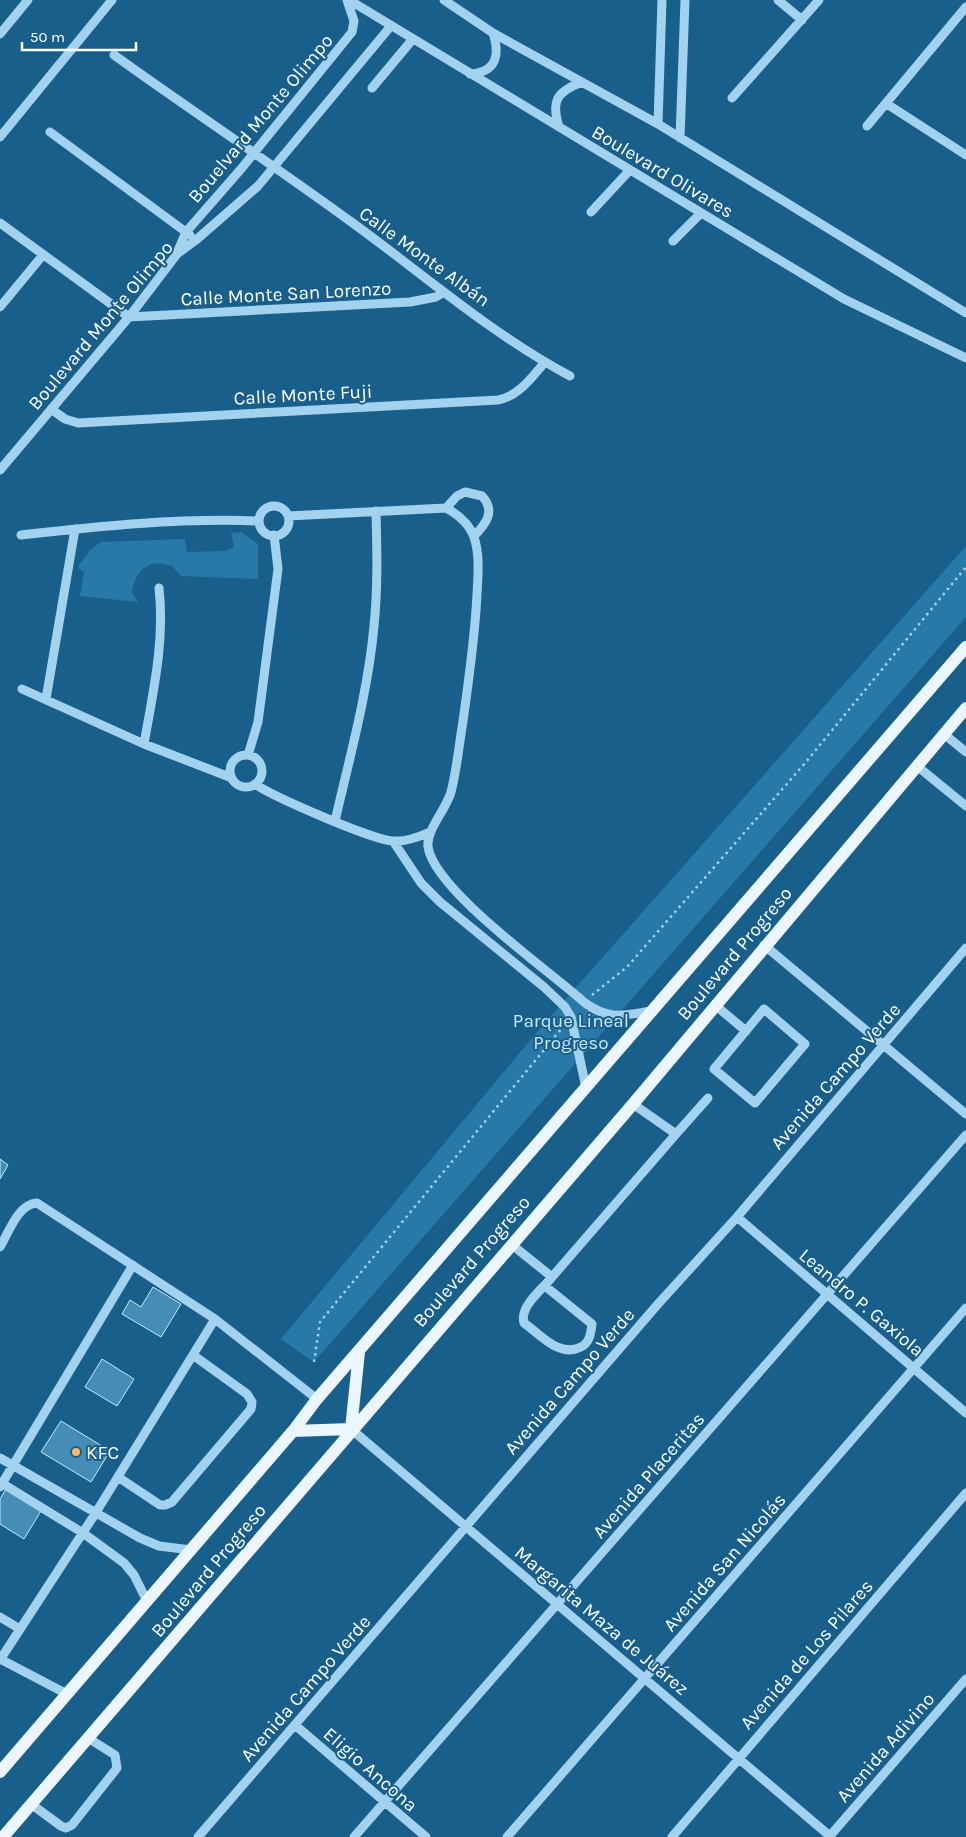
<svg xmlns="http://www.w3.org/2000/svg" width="966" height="1837" font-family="Karla,sans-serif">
	<rect width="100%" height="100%" fill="#195f8c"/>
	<path fill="#2879a8" d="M241,532L258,544V579L181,576L172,566C149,558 136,569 132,592L138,602L80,596L84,573L78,567L90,550L101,542L185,539L187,552L225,551L234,547L231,533Z
		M966,546V617L314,1362L281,1339L542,1026Z"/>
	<path fill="#458cb6" stroke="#c9e8fa" d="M0,1159L8,1165L0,1179Z
		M153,1287L181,1304L161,1337L122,1314L130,1300L141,1307Z
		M102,1359L134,1379L117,1406L85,1387Z
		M61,1421L110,1451L91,1482L41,1452Z
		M6,1489L41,1511L24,1539L0,1524V1499Z"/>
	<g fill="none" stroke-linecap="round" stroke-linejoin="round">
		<path stroke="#a3d2ee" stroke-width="2.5" stroke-dasharray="2.5 4" stroke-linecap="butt" d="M592,995L627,967L806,762L966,567
			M314,1362L320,1322L562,1028"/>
		<path stroke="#a3d2ee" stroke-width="9" d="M349,0L844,299L966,358
			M444,0L493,33L658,124L966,313
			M778,0L802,20
			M0,34L28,0
			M114,55C192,111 272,164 350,221C422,273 491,334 570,376
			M470,74C497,72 500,55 493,33
			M372,88L412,40
			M732,98L819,0
			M887,104L966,155
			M658,124L662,0
			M867,126L966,7
			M559,127C551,101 556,92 582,82
			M50,132L190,235
			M0,137L112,0
			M680,138L685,0
			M591,212L630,170
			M0,223L129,317L410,302L436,297L444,292
			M673,241L701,213
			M177,253L186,232L241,169L352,32L354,21L347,0
			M0,307L43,255
			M51,409L65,419L78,423L498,400C519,396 531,378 545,362
			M0,470L129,317L177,254L196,240L258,186L390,27
			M259 521a15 15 0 1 1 30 0a15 15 0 1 1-30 0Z
			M446,508L457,496L465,492L482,496C496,511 486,524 474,536
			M288,516L446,508C459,515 469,523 474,537C480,555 478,575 477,594C475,637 469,679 463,721C459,745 457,769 451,792C446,810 426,830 428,847C435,891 550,971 585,1003C611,1021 623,1015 652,1011
			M21,535C100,526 179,518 259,521
			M22,689L144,744L232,778
			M46,699L75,529
			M944,734L966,752
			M144,744C153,692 165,641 159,588
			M248,755L258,722L278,569L274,535
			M230 771a16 16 0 1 1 32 0a16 16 0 1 1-32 0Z
			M917,766L966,806
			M255,784C273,797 373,840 393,841C406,842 419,837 430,832
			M335,821C350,756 368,692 374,626C378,587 377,549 376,511
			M393,841L421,883L440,902L544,987L565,1007L571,1017L586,1088
			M764,945L966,1114
			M715,1005L746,1031
			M764,1009L805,1044L755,1103L714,1069Z
			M676,1134L708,1098
			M737,1217L966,1413
			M511,1244L552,1277L676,1134L633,1104
			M0,1247C9,1232 18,1204 37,1203L215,1319L317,1399
			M545,1286L592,1324C591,1332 590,1343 581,1347C559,1358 541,1335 524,1323C519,1306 543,1289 552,1277
			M351,1429L831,1837
			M0,1458L140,1538L159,1546L191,1550
			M118,1477L160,1505H165L172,1502L251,1409L252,1402L247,1394L193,1355
			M0,1482L83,1533L124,1563L134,1575L147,1601
			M0,1487L133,1265
			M0,1617L20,1629
			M0,1659L67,1694
			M0,1660L95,1514L215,1319
			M295,1725L426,1837
			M31,1804L61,1826L66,1828L72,1825L117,1768L115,1755L88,1738
			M198,1837L658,1304L737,1217L966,948
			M354,1837L966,1135
			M507,1837L966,1308
			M672,1837L966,1493
			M829,1837L966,1679"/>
		<path stroke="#ebf6ff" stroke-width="12" d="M293,1431L351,1429L359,1352
			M0,1772L293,1431L317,1399L966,647
			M3,1837L633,1104L966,708"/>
	</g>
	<circle fill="#ffb561" stroke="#195f8c" stroke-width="2" cx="76" cy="1452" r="5"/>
	<g text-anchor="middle" stroke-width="4" stroke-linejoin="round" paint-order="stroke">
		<g font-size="19" fill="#fff" stroke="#195f8c">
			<text transform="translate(260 118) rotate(-50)" y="7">Bouelvard Monte Olimpo</text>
			<text transform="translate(663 171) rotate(31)" y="7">Boulevard Olivares</text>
			<text transform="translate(425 256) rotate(36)" y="7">Calle Monte Albán</text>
			<text transform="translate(286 293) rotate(-3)" y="7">Calle Monte San Lorenzo</text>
			<text transform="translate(100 325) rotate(-50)" y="7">Boulevard Monte Olimpo</text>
			<text transform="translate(303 394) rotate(-3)" y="7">Calle Monte Fuji</text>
			<text transform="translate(734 953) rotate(-50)" y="7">Boulevard Progreso</text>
			<text transform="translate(835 1076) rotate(-49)" y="7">Avenida Campo Verde</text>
			<text transform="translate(471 1261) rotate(-49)" y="7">Boulevard Progreso</text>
			<text transform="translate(862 1302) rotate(40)" y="7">Leandro P. Gaxiola</text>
			<text transform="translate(569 1381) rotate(-49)" y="7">Avenida Campo Verde</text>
			<text transform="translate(648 1475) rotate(-49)" y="7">Avenida Placeritas</text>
			<text transform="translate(724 1562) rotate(-49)" y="7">Avenida San Nicolás</text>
			<text transform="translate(208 1570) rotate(-50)" y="7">Boulevard Progreso</text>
			<text transform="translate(602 1620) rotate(40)" y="7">Margarita Maza de Juárez</text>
			<text transform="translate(806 1654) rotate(-49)" y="7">Avenida de Los Pilares</text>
			<text transform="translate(305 1688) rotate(-49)" y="7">Avenida Campo Verde</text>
			<text transform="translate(885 1747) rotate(-49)" y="7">Avenida Adivino</text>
			<text transform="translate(371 1769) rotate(41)" y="7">Eligio Ancona</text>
		</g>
		<g font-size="19" fill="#c9e8fa" stroke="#195f8c">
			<text x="571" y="1027">Parque Lineal<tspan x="571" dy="22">Progreso</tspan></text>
		</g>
		<g font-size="19" fill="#fff" stroke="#195f8c" text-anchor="start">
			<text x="86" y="1459">KFC</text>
		</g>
	</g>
	<path d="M22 42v8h114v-8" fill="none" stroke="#ffffff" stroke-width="2.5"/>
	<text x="30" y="42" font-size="15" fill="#ffffff" stroke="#195f8c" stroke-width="4" paint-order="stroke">50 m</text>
</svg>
